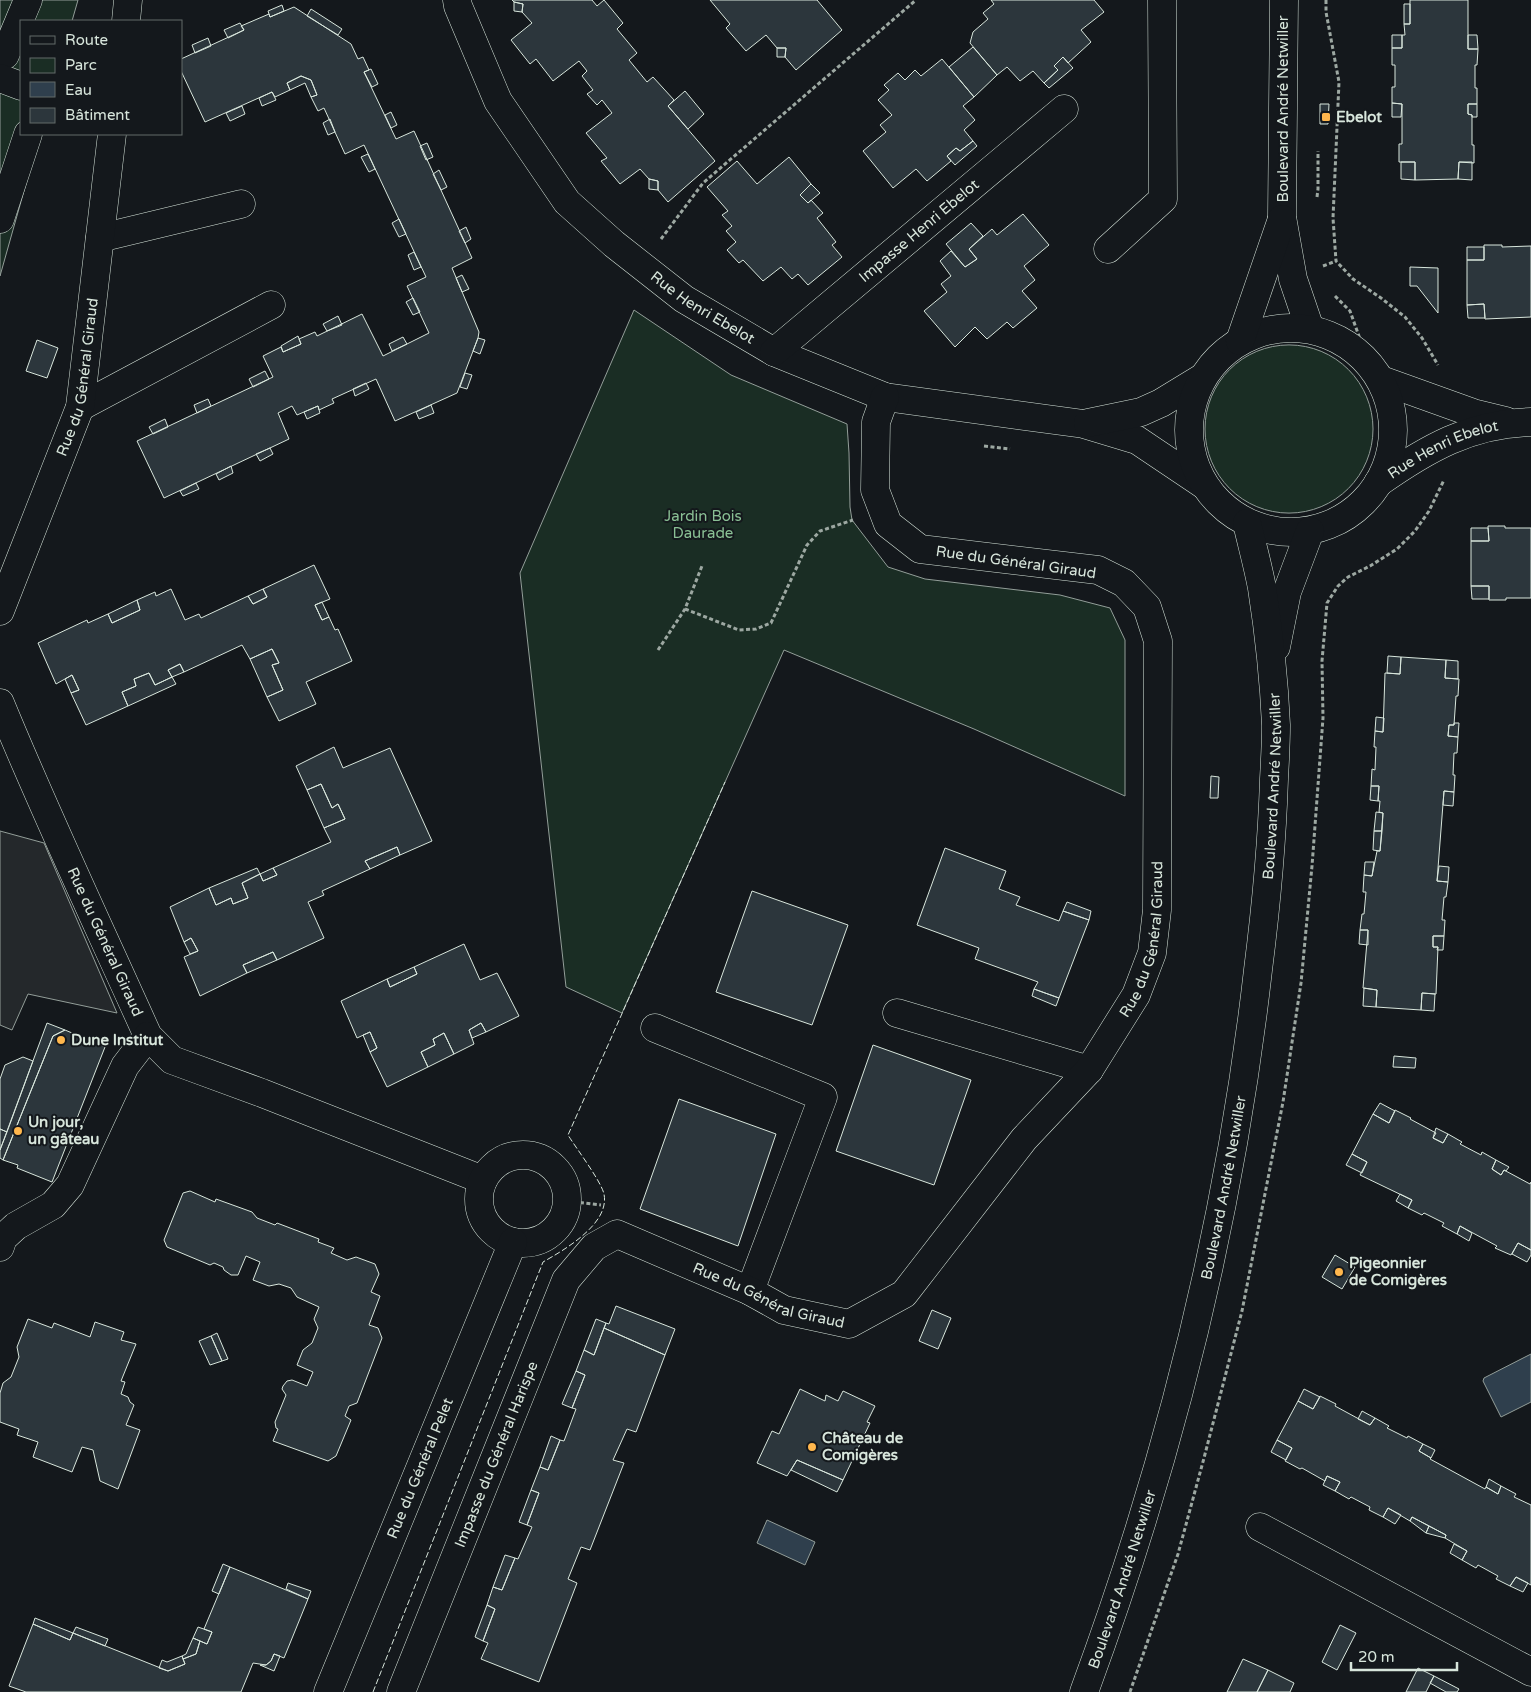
<svg xmlns="http://www.w3.org/2000/svg" width="1531" height="1692" font-family="'Varela Round',sans-serif">
	<rect width="100%" height="100%" fill="#14181c"/>
	<path fill="#1a2d24" stroke="#939e99" d="M0,0H78L72,21H21V134H40L0,276Z
		M634,310L731,375L847,424L849,453L850,507L852,520L888,567L925,579L1060,595L1110,608L1125,640V796L974,729L784,650L622,1013L566,987L520,573Z
		M1205 429a84 84 0 1 1 168 0a84 84 0 1 1-168 0Z"/>
	<path fill="#24282b" stroke="#939e99" d="M0,831L44,843L117,1013L28,994L12,1030L0,1025Z"/>
	<path fill="#2f3f4d" stroke="#939e99" d="M1531,1354V1402L1501,1417L1483,1381L1484,1378Z
		M767,1520L815,1542L805,1565L757,1543Z"/>
	<path fill="#2c363c" stroke="#d8e6dc" d="M512,0H592L597,6L604,0L623,23L617,29L637,53L629,60L647,82L653,77L674,100L668,106L715,161L668,202L658,190V181L649,179L640,169L620,184L601,161L607,158L586,133L612,113L602,100L597,105L587,94L593,90L582,76L587,71L579,61L553,81L536,59L530,64L511,40L532,23L522,12L523,4L514,2Z
		M710,0H817L842,30L796,70L785,57L786,48H777L766,35L746,51L726,28L730,24Z
		M991,0H1094L1104,12L1081,30L1091,42L1068,63L1063,57L1054,66L1058,70L1044,83L1033,71L1020,81L1007,67L997,75L970,43L973,32L988,19L983,13L994,4Z
		M1410,0H1468V49H1478L1477,65H1475V88H1477V104H1468V114L1472,115V145H1474V163L1459,162L1458,179L1415,180V162H1399V144H1402V104L1392,103V87H1395V65H1392V48H1402V35H1405L1404,24H1410Z
		M514,2L523,4L522,12L514,11Z
		M1404,4H1410V24H1404Z
		M282,5L284,11L270,17L268,11Z
		M294,7L351,44L358,59L363,57L369,70L364,72L396,139L414,131L472,258L452,268L479,332L478,338L457,393L395,421L376,379L332,399L334,403L319,410L318,406L297,415L292,406L278,413L289,439L164,498L137,441L273,377L263,356L281,347L283,352L301,344L299,339L315,332L317,336L362,314L383,356L429,333L407,286L426,277L364,145L345,154L324,108L318,111L311,97L317,95L311,80L301,76L287,83L290,90L275,97L272,92L205,122L181,71V59L244,30L241,26L269,14L270,17Z
		M311,9L342,29L338,35L307,16Z
		M240,23L244,30L228,38L224,30Z
		M1392,35H1402V48H1392Z
		M1468,35H1477L1478,49H1468Z
		M208,38L211,46L195,53L192,45Z
		M973,47L997,75L974,97L949,67Z
		M777,48H786L785,57H777Z
		M1063,57L1073,68L1049,88L1044,83L1058,70L1054,66Z
		M942,59L974,97L963,106L975,120L964,130L973,141L960,151L956,148L947,156L951,161L927,181L916,169L893,188L863,151L886,132L880,125L892,115L878,100L889,90L884,85L898,73L905,80L915,70L921,76Z
		M371,69L378,84L372,87L364,72Z
		M301,76L311,80L317,95L311,97L305,83L290,90L287,83Z
		M685,91L704,114L688,129L668,106Z
		M272,92L276,100L262,106L259,98Z
		M1392,103L1402,104L1401,117H1392Z
		M1320,104H1329L1328,124H1320Z
		M1468,104H1477V117H1472V115L1468,114Z
		M242,106L245,114L230,121L226,113Z
		M391,112L397,125L391,128L385,115Z
		M330,119L335,132L328,135L323,123Z
		M973,141L977,146L955,165L947,156L956,148L960,151Z
		M427,143L433,157L426,160L420,146Z
		M368,154L375,169L369,172L361,157Z
		M789,157L811,184L800,195L808,203L811,200L823,213L817,218L836,242L832,245L842,257L808,285L798,274L792,279L781,267L763,281L743,260L739,263L727,250L736,242L726,231L732,226L722,215L728,211L707,187L737,161L757,184Z
		M1401,162H1415V180L1401,179Z
		M1459,162H1472V180L1458,179Z
		M439,170L447,187L441,190L433,174Z
		M649,179L658,181V190L649,189Z
		M811,184L820,193L808,203L800,195Z
		M1023,214L1049,245L1024,266L1035,280L1022,291L1037,308L1013,328L1007,322L987,339L975,327L955,347L924,311L947,292L941,284L951,276L940,261L951,251L965,267L977,259L969,249L992,229L997,235Z
		M399,219L406,234L399,237L392,223Z
		M971,223L983,236L969,249L977,259L965,267L946,244Z
		M466,227L471,239L465,243L459,231Z
		M1484,245H1502V247L1531,246V317L1485,319L1484,304L1467,305V260H1484Z
		M1467,247H1484V260H1467Z
		M414,252L421,267L414,270L408,255Z
		M1410,267L1438,268V313L1417,286H1410Z
		M462,275L469,289L462,292L456,278Z
		M413,298L420,312L413,315L406,302Z
		M1484,304L1485,318H1468L1467,305Z
		M338,316L342,325L327,331L323,324Z
		M298,336L301,344L283,352L281,346Z
		M403,337L407,344L392,351L389,344Z
		M478,338L485,340L480,354L473,351Z
		M37,340L58,348L47,378L26,371Z
		M265,371L269,379L253,387L249,379Z
		M465,373L472,375L467,389L460,387Z
		M366,383L369,389L355,396L353,389Z
		M208,399L211,406L197,413L194,405Z
		M431,405L434,413L419,419L416,412Z
		M318,406L320,413L307,419L304,412Z
		M165,419L168,427L153,434L149,427Z
		M270,448L273,454L260,461L256,454Z
		M231,466L233,473L219,480L216,474Z
		M196,483L199,489L183,496L180,491Z
		M1488,526H1505V528H1531V598H1506V600H1489V586H1471V541H1489Z
		M1471,528H1488L1489,541H1471Z
		M314,565L330,599L315,605L322,620L329,617L335,630L338,629L352,661L306,682L316,704L279,721L267,697L283,690L272,665L279,663L272,649L250,659L242,645L184,672L180,664L168,670L172,677L155,685L149,673L134,679L136,686L122,692L128,706L86,725L71,693L79,690L72,675L56,684L38,643L87,620L88,623L108,614L112,623L140,610L137,600L155,592L156,596L171,589L185,620L199,614L201,618L248,596L253,604L267,597L263,589Z
		M1471,586H1489V599H1472Z
		M263,589L267,597L253,604L248,596Z
		M137,600L140,610L112,623L108,614Z
		M322,602L329,617L322,620L315,605Z
		M272,649L279,663L272,665L283,690L267,697L250,659Z
		M1388,656L1401,657L1400,674L1387,673Z
		M1401,657L1446,660L1445,678L1459,679L1458,696H1456L1454,725H1449L1448,736L1458,737L1457,753H1454L1453,775H1455L1454,792L1444,791L1437,881L1448,882L1446,897H1444L1442,920H1445L1444,936H1433V947H1438L1436,994L1422,993L1421,1010L1376,1007L1377,990L1363,988L1368,930H1360L1362,914H1364L1366,892H1363L1364,875L1372,876L1377,851H1380L1383,813L1379,812L1380,801H1378L1379,786H1371L1372,769L1375,770L1376,747H1374L1375,731L1383,732L1385,673L1400,674Z
		M1446,660L1458,661V679L1445,678Z
		M180,664L184,672L172,677L168,670Z
		M149,673L155,685L172,677L176,684L128,706L122,692L136,686L134,679Z
		M72,675L79,690L71,693L65,679Z
		M1376,717L1384,718L1383,732L1375,731Z
		M1454,723H1459L1458,737L1448,736L1449,725H1454Z
		M334,747L343,768L390,748L432,841L400,855L397,847L365,861L370,869L322,891L324,895L308,902L324,938L277,960L273,952L243,965L247,973L200,996L184,957L198,951L191,938L184,942L170,907L209,888L216,905L231,898L233,904L248,898L242,883L260,874L263,881L277,875L273,868L331,842L324,828L345,819L338,804L332,808L321,784L307,790L296,766Z
		M1211,776L1219,777L1218,798H1210Z
		M321,784L332,808L338,804L345,819L324,828L307,790Z
		M1371,786H1379L1378,801L1370,800Z
		M1444,791L1454,792L1453,806L1443,805Z
		M1376,812L1383,813L1382,831H1374Z
		M1374,831H1382L1380,851L1373,850Z
		M397,847L400,855L370,869L365,861Z
		M945,848L1006,871L999,889L1020,897L1016,905L1059,921L1063,911L1089,920L1059,998L1034,989L1038,982L975,959L979,948L917,925Z
		M1365,862H1374L1372,876L1364,875Z
		M1439,866L1449,867L1448,882L1437,881Z
		M257,868L260,874L242,883L248,898L233,904L231,898L216,905L209,888Z
		M273,868L277,875L263,881L260,874Z
		M752,891L848,925L812,1025L716,992Z
		M1067,902L1091,911L1089,920L1063,911Z
		M1360,930H1368V945L1359,944Z
		M1433,936H1444L1443,950H1437L1438,947H1433Z
		M191,938L198,951L190,954L184,942Z
		M464,944L480,980L497,973L519,1016L486,1032L481,1023L469,1030L474,1044L454,1054L444,1033L433,1039L435,1045L421,1052L428,1067L387,1087L370,1052L377,1048L370,1032L357,1038L341,1001L387,979L390,987L417,974L414,967Z
		M273,952L277,960L247,973L243,965Z
		M414,967L417,974L390,987L387,979Z
		M1364,988L1377,990L1376,1007L1363,1006Z
		M1034,989L1059,998L1056,1006L1032,996Z
		M1422,993L1435,994L1434,1011L1421,1010Z
		M47,1023L65,1030L53,1036L3,1160L0,1158V1150Z
		M481,1023L486,1032L472,1038L469,1030Z
		M65,1030L105,1047L52,1182L17,1168L18,1165L3,1160L53,1036Z
		M370,1032L377,1048L370,1052L363,1035Z
		M444,1033L454,1054L428,1067L421,1052L435,1045L433,1039Z
		M873,1045L971,1080L934,1185L836,1151Z
		M1394,1056L1416,1058L1415,1068L1393,1067Z
		M23,1057L33,1061L7,1132L0,1129V1079L5,1065Z
		M679,1099L776,1134L738,1246L640,1209Z
		M1380,1103L1395,1111L1389,1123L1373,1114Z
		M1395,1110L1411,1118L1410,1119L1436,1133L1433,1138L1443,1143L1448,1134L1462,1142L1460,1144L1481,1155L1482,1152L1496,1160L1492,1169L1501,1175L1504,1170L1530,1184L1531,1182V1250L1518,1243L1511,1255L1495,1248L1497,1246L1460,1226L1457,1234L1442,1226L1444,1223L1424,1213L1422,1215L1408,1208L1412,1200L1360,1175L1367,1162L1352,1154L1373,1114L1389,1123Z
		M1436,1128L1448,1134L1443,1143L1433,1138Z
		M0,1129L7,1132L0,1150Z
		M1352,1154L1367,1162L1362,1173L1346,1165Z
		M1496,1160L1509,1167L1506,1171L1504,1170L1501,1175L1492,1169Z
		M190,1191L215,1202L216,1199L252,1212L257,1218L275,1225L277,1223L319,1239L318,1242L334,1248L331,1253L347,1260L356,1257L375,1264L379,1274L371,1292L380,1296L369,1325L378,1328L382,1338L357,1403L349,1406L345,1416L351,1420L336,1456L328,1461L273,1441L278,1429L276,1428L275,1422L286,1395L282,1389L283,1386L287,1381L292,1380L307,1386L313,1372L297,1365L303,1350L312,1343L318,1328L314,1319L319,1307L297,1297L291,1288L279,1284L269,1286L253,1280L260,1262L246,1256L238,1275H231L224,1270L223,1267L214,1263L210,1265L167,1247L164,1240L183,1193Z
		M1400,1194L1412,1200L1408,1208L1396,1201Z
		M1460,1226L1472,1233L1469,1241L1457,1234Z
		M1518,1243L1531,1250V1255L1527,1262L1512,1254Z
		M1335,1255L1355,1267L1342,1289L1322,1277Z
		M616,1306L675,1329L665,1355L604,1328L606,1323L609,1324Z
		M932,1310L951,1318L938,1349L919,1341Z
		M28,1319L52,1328L54,1323L90,1337L95,1322L124,1332L121,1340L136,1344L121,1381L125,1382L121,1394L128,1397L130,1402L134,1405L126,1425L140,1430L118,1489L100,1481L93,1450L82,1447L72,1472L33,1457L38,1442L17,1435L19,1429L0,1422V1393L3,1383L11,1377L19,1357L17,1347Z
		M596,1319L606,1323L594,1355L584,1350Z
		M604,1328L665,1355L636,1432L627,1429L613,1460L624,1463L590,1550L581,1547L568,1579L577,1583L539,1682L481,1659L488,1643L483,1641L495,1609L487,1605L493,1587L502,1590L515,1558L518,1559L532,1527L527,1525L539,1493L531,1490L540,1467L548,1470L560,1440L564,1441L576,1409L572,1408L585,1375L576,1371L584,1350L594,1355Z
		M217,1333L228,1359L222,1361L211,1336Z
		M211,1336L222,1361L210,1365L199,1341Z
		M576,1371L585,1375L572,1408L562,1404Z
		M800,1389L825,1401L826,1395L838,1401L843,1391L875,1406L867,1422L870,1423L843,1480L797,1460L787,1476L757,1463L772,1431L779,1434Z
		M1304,1389L1320,1397L1313,1409L1298,1401Z
		M1320,1396L1336,1404L1335,1406L1370,1425L1375,1418L1389,1426L1387,1428L1407,1438L1408,1436L1423,1444L1419,1451L1431,1458L1430,1459L1485,1489L1486,1487L1498,1494L1501,1486L1516,1494L1514,1497L1531,1505V1585L1516,1577L1510,1586L1496,1579L1498,1576L1478,1565L1476,1568L1462,1560L1467,1551L1445,1538L1446,1535L1412,1517L1410,1521L1388,1508L1383,1517L1369,1510L1370,1507L1351,1497L1349,1499L1335,1491L1340,1482L1327,1476L1325,1481L1302,1468L1300,1469L1285,1461L1292,1448L1277,1440L1298,1401L1313,1409Z
		M1362,1411L1375,1418L1370,1425L1358,1419Z
		M551,1436L560,1440L548,1470L540,1467Z
		M1277,1440L1292,1448L1286,1460L1271,1452Z
		M1423,1444L1435,1450L1431,1458L1419,1451Z
		M797,1460L843,1480L837,1492L791,1470Z
		M1327,1476L1340,1482L1335,1491L1323,1485Z
		M1489,1479L1501,1486L1498,1494L1486,1487Z
		M531,1490L539,1493L527,1525L519,1522Z
		M1388,1508L1401,1515L1395,1524L1383,1517Z
		M1412,1517L1429,1526L1426,1533L1410,1521Z
		M1429,1526L1446,1535L1445,1538L1426,1533Z
		M1454,1544L1467,1551L1462,1560L1450,1553Z
		M505,1555L515,1558L502,1590L493,1587Z
		M223,1564L230,1567L219,1594L212,1591Z
		M230,1567L308,1599L284,1658L274,1654L271,1661L266,1665L253,1663L241,1692H26L9,1686L33,1624L70,1640L73,1633L168,1671L185,1664L183,1659L196,1654L200,1641L207,1644L212,1632L204,1629Z
		M1516,1577L1528,1583L1523,1592L1510,1586Z
		M288,1583L311,1591L308,1599L286,1589Z
		M487,1605L495,1609L483,1641L475,1637Z
		M35,1618L73,1633L70,1640L33,1624Z
		M1340,1625L1356,1633L1337,1670L1322,1662Z
		M76,1627L108,1639L105,1646L73,1633Z
		M198,1627L212,1632L207,1644L193,1638Z
		M193,1638L200,1641L196,1654L183,1659L182,1656L186,1654Z
		M274,1654L280,1656L274,1671L260,1665H266L271,1661Z
		M182,1656L185,1664L168,1671L159,1668L162,1660L167,1662Z
		M1243,1659L1268,1670L1257,1692H1227Z
		M1418,1668L1434,1676L1426,1692H1406Z
		M1268,1670L1294,1683L1290,1692H1257Z
		M1434,1676L1459,1689L1457,1692H1446L1430,1683Z"/>
	<g fill="none" stroke-linecap="round" stroke-linejoin="round">
		<g stroke="#d8e6dc" stroke-width="29">
			<g id="minor">
				<path id="s1" d="M457,0L458,6L498,101L567,202L614,244L684,299L774,352L885,397L1084,424L1137,440L1204,485"/>
				<path d="M126,21L128,0"/>
				<path d="M5,55L28,0"/>
				<path d="M0,78L21,86"/>
				<path d="M0,219L28,134"/>
				<path d="M100,238L241,204"/>
				<path d="M1108,249L1163,199L1162,0"/>
				<path id="s2" d="M774,352L1064,109"/>
				<path d="M1381,380L1473,413L1506,421"/>
				<path d="M80,407L271,305"/>
				<path d="M1088,423L1141,412L1161,403L1202,378"/>
				<path id="s3" d="M1378,483C1426,449 1471,423 1531,422"/>
				<path id="s4" d="M0,611L80,407L112,134"/>
				<path id="s5" d="M0,703C46,815 98,925 148,1036L172,1060L262,1093L483,1180"/>
				<path d="M897,1013L1089,1070"/>
				<path d="M655,1028L823,1097L750,1291"/>
				<circle cx="523" cy="1199" r="44"/>
				<path d="M0,1247L3,1238L16,1226L53,1205L70,1185L125,1066L148,1036"/>
				<path d="M1260,1527L1531,1672"/>
				<path id="s6" d="M328,1692L513,1242"/>
				<path id="s7" d="M401,1692L566,1280L594,1247L617,1234L750,1291L784,1310L849,1324L904,1294L1024,1139L1089,1070L1136,995L1152,953L1157,910L1158,641L1147,607L1124,583L1098,570L920,549L888,524L875,490L876,422L885,397"/>
			</g>
		</g>
		<g stroke="#d8e6dc" stroke-width="29">
			<g id="major">
				<path d="M1284,0L1282,217L1293,279L1310,329"/>
				<circle cx="1291" cy="430" r="102"/>
				<path d="M1240,341L1282,219"/>
				<path d="M1276,647L1287,592L1310,531"/>
				<path id="s8" d="M1084,1692C1170,1459 1230,1217 1258,970C1266,907 1272,843 1274,779C1275,761 1276,743 1276,725C1274,680 1269,633 1262,588C1258,566 1252,545 1247,523"/>
			</g>
		</g>
		<path stroke="#9da8a2" stroke-width="3" stroke-dasharray="4 2.5" stroke-linecap="butt" d="M1326,0V12L1339,82L1333,218L1336,261L1353,279L1381,298L1405,317L1422,338L1438,365
			M1317,197L1318,189V151
			M661,239L703,183L916,0
			M1323,266L1336,261
			M1335,296L1350,311L1365,353
			M984,446L1010,449
			M1342,528L1355,510
			M685,609L739,630L756,629L771,623L807,545L820,531L853,520
			M658,650L685,609L702,566
			M567,1201L601,1205
			M1130,1692L1178,1554L1204,1458L1242,1311L1283,1102L1301,983L1312,866L1323,718L1322,661L1327,603L1338,586L1348,577L1370,566L1397,549L1415,531L1429,511L1444,480"/>
		<use href="#minor" stroke="#14181c" stroke-width="28"/>
		<use href="#major" stroke="#14181c" stroke-width="28"/>
		<path stroke="#d8e6dc" stroke-width="1" stroke-dasharray="6 2.5" stroke-linecap="butt" d="M373,1692L543,1262C564,1250 610,1224 604,1194C601,1181 576,1148 568,1135L725,782"/>
	</g>
	<g fill="#ffb74d" stroke="#14181c" stroke-width="2">
		<rect x="1321" y="112" width="10" height="10" rx="2.5"/>
		<circle cx="61" cy="1040" r="5"/>
		<circle cx="18" cy="1131" r="5"/>
		<circle cx="1339" cy="1272" r="5"/>
		<circle cx="812" cy="1447" r="5"/>
	</g>
	<g text-anchor="middle" stroke-width="4" stroke-linejoin="round" paint-order="stroke">
		<g font-size="15" fill="#d8e6dc" stroke="#14181c">
			<text transform="translate(1283 109) rotate(-90)" y="5">Boulevard André Netwiller</text>
			<text dy="5" stroke="none"><textPath href="#s2" startOffset="189">Impasse Henri Ebelot</textPath></text>
			<text dy="5" stroke="none"><textPath href="#s1" startOffset="404">Rue Henri Ebelot</textPath></text>
			<text dy="5" stroke="none"><textPath href="#s4" startOffset="248">Rue du Général Giraud</textPath></text>
			<text dy="5" stroke="none"><textPath href="#s3" startOffset="74">Rue Henri Ebelot</textPath></text>
			<text transform="translate(1016 562) rotate(8)" y="5">Rue du Général Giraud</text>
			<text dy="5" stroke="none"><textPath href="#s8" startOffset="929">Boulevard André Netwiller</textPath></text>
			<text dy="5" stroke="none"><textPath href="#s7" startOffset="1262">Rue du Général Giraud</textPath></text>
			<text dy="5" stroke="none"><textPath href="#s5" startOffset="261">Rue du Général Giraud</textPath></text>
			<text dy="5" stroke="none"><textPath href="#s8" startOffset="524">Boulevard André Netwiller</textPath></text>
			<text dy="5" stroke="none"><textPath href="#s7" startOffset="678">Rue du Général Giraud</textPath></text>
			<text dy="5" stroke="none"><textPath href="#s7" startOffset="256">Impasse du Général Harispe</textPath></text>
			<text dy="5" stroke="none"><textPath href="#s6" startOffset="242">Rue du Général Pelet</textPath></text>
			<text dy="5" stroke="none"><textPath href="#s8" startOffset="119">Boulevard André Netwiller</textPath></text>
		</g>
		<g font-size="15" font-weight="bold" fill="#d8e6dc" stroke="#14181c" text-anchor="start">
			<text x="1336" y="122">Ebelot</text>
			<text x="71" y="1045">Dune Institut</text>
			<text x="28" y="1127">Un jour,<tspan x="28" dy="17">un gâteau</tspan></text>
			<text x="1349" y="1268">Pigeonnier<tspan x="1349" dy="17">de Comigères</tspan></text>
			<text x="822" y="1443">Château de<tspan x="822" dy="17">Comigères</tspan></text>
		</g>
		<g font-size="15" fill="#8ac095" stroke="#14181c">
			<text x="703" y="521">Jardin Bois<tspan x="703" dy="17">Daurade</tspan></text>
		</g>
	</g>
	<rect x="20" y="20" width="162" height="115" fill="#14181c" stroke="#626a69"/>
	<rect x="30" y="36" width="25" height="8" fill="#14181c" stroke="#626a69"/>
	<text x="65" y="45" font-size="15" fill="#d8e6dc">Route</text>
	<rect x="30" y="58" width="25" height="15" fill="#1a2d24" stroke="#626a69"/>
	<text x="65" y="70" font-size="15" fill="#d8e6dc">Parc</text>
	<rect x="30" y="82" width="25" height="15" fill="#2f3f4d" stroke="#626a69"/>
	<text x="65" y="95" font-size="15" fill="#d8e6dc">Eau</text>
	<rect x="30" y="108" width="25" height="15" fill="#2c363c" stroke="#626a69"/>
	<text x="65" y="120" font-size="15" fill="#d8e6dc">Bâtiment</text>
	<path d="M1351 1662v8h106v-8" fill="none" stroke="#d8e6dc" stroke-width="2.5"/>
	<text x="1358" y="1662" font-size="15" fill="#d8e6dc" stroke="#14181c" stroke-width="4" paint-order="stroke">20 m</text>
</svg>
